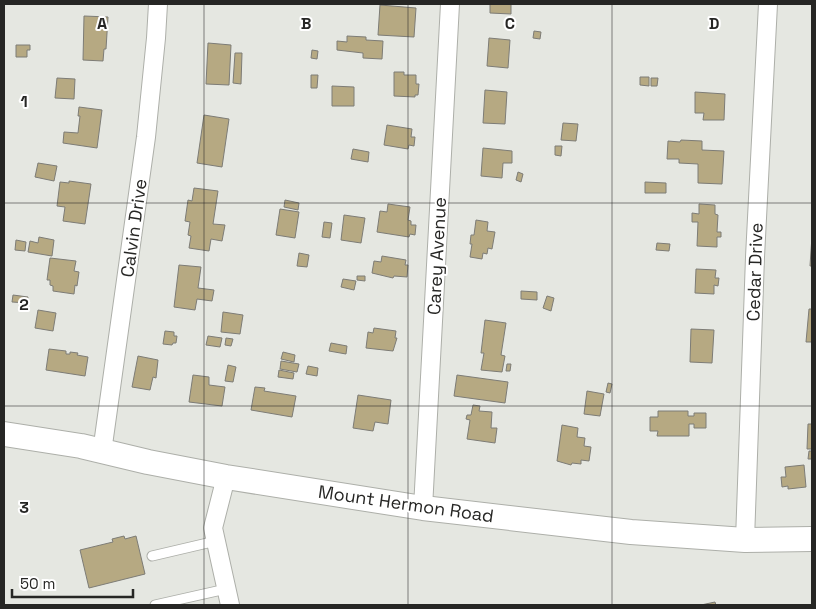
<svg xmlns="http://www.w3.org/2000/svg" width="816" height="609" font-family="'Space Grotesk',sans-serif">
	<rect width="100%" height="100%" fill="#e5e7e1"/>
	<path fill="#b6a982" stroke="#7d7c76" d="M490,4H511V14L490,13Z
		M380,5L416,8L414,37L378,35Z
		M84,16L108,17L106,49H104L103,61L83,60Z
		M534,31L541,32L540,39L533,38Z
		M347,36L366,37V40L383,41L382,59L363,58V53L337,50V41L347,42Z
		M489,38L510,40L508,68L487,66Z
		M208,43L231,45L229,85L206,84Z
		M16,45H30V50H27V57H16Z
		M312,50L318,51L317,59L311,58Z
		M235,53H242L241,84L233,83Z
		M394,72H404V75H416V84H419L418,95H415V97L394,96Z
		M311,75H318L317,88H311Z
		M640,77H649V86L640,85Z
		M57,78L75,79L74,99L55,98Z
		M651,78H658L657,86H651Z
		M332,86L354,87V106H332Z
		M485,90L507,92L505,124L483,123Z
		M695,92L725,94L724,120H703L704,113H695Z
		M79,107L102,110L97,148L63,143L64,132L78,133L80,116H78Z
		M204,115L229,119L222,167L197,163Z
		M563,123L578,124L576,141L561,140Z
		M387,125L412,129L411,137H415L414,146L409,145L408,149L384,145Z
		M681,140L702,141V150L724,151L722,184L698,183V164L679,163V159H667L668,141L680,142Z
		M555,146H562L561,156L555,155Z
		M483,148L512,151V163H503L502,178L481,176Z
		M353,149L369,152L368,162L351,159Z
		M38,163L57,166L54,181L35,177Z
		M518,172L523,174L521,182L516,180Z
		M69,181L91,184L85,224L63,221L65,207L57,206L60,182L69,183Z
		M645,182L666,183V193H645Z
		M194,188L218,191L213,224L225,225L222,241L211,239L209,251L189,248L191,236L188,235L190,222L185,221L188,200L192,201Z
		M285,200L299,203L298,210L284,207Z
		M388,204L410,207L408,220L411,221V225H416L415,235L410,234L409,237L377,232L380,211L387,212Z
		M699,204L715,205V214L718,215L717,232H721V237H717V247L697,246L698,222H692V213L699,214Z
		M280,209L299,212L295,238L276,235Z
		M344,215L365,218L361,243L341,240Z
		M476,220L488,222L487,231L495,232L492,249L488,248L487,254L483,253L482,259L470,257L472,244H470L471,235H474Z
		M324,222L332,223L330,238L322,237Z
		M812,236V266H810Z
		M39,237L54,240L52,256L28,252L30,241L38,243Z
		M16,240L26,242L25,251L15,250Z
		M657,243L670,244L669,251L656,250Z
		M299,253L309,255L307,267L297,266Z
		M382,256L406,260L405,265H408L407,277L394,276L393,278L372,273L374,261L381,262Z
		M50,258L76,261L74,271L79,272L77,286L75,285L74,294L53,291V286L50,285V280H47Z
		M179,265L201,267L198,288L214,290L212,301L197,299L195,310L174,307Z
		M696,269L716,270L715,278H719L718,286L714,285V294L695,293Z
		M357,276H365V281L357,280Z
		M343,279L356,281L354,290L341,287Z
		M521,291L537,292V300L521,299Z
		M13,295L28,297L27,303L12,302Z
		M547,296L554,298L551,311L543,308Z
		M809,309H812V342H806Z
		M38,310L56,313L53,331L35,328Z
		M223,312L243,315L240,334L221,332Z
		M485,320L506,323L501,355L505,356L502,372L481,370L484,353H481Z
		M374,328L396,331L395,338H397L393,351L366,348L368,332L373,333Z
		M691,329L714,330L712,363L690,362Z
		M165,331L174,332V336H177L176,343H173L172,345L163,344Z
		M208,336L222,338L220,347L206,345Z
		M226,338L233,339L231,346L225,345Z
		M331,343L347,346L346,354L329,351Z
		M49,349L66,351V354H70V352L78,353L77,355L88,357L85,376L46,370Z
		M283,352L295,355L294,362L281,359Z
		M138,356L158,360L156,378L153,377L150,390L132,387Z
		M281,361L299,364L297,372L280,369Z
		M507,364H511L510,371H506Z
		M228,365L236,367L233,382L225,381Z
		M308,366L318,368L317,376L306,374Z
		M279,370L294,373L293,379L278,377Z
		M193,375L209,377V385L225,387L222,406L189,402Z
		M457,375L508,382L505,403L454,396Z
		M608,383L612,384L610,393L606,392Z
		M255,387L265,388L264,391L296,396L292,417L251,410Z
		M587,391L604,394L600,416L584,414Z
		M358,395L391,400L388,424L375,422L373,431L353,428Z
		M473,405L480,406L479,411L492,412L491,428H497L495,443L467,439L470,420L466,419L467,415H471Z
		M658,411H688V416H694V413H706V428H694V424H689V436H657L658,431H650V417H658Z
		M808,424H812V449H807Z
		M562,425L578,428L577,437L585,438L584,446L591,447L589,461L581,460V464L572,463L571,465L557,461Z
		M809,451H812V459H808Z
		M804,465L806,487L788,489V486L782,487L781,477H786L785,467Z
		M124,536L125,539L136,536L145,574L89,588L80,550L113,542L112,539Z
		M715,602L716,605H701Z"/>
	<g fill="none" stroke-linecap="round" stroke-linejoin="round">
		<g stroke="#adafa9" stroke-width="11">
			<path id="lane" d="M152,556L216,541
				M155,605L226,589"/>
		</g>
		<g stroke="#adafa9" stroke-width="20">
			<path id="street" d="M102,452L146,137L156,38L158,4
				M226,477L213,528L230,605
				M423,508L450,4
				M745,540L755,257L768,4"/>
		</g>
		<g stroke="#adafa9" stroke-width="26">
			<path id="secondary" d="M4,434L81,446L148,462L226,477L423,508L631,532L745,540L812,539"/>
		</g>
		<use href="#lane" stroke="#fff" stroke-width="9"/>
		<use href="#street" stroke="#fff" stroke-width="18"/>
		<use href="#secondary" stroke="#fff" stroke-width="24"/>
	</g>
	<path fill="none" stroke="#262624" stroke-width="1" stroke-opacity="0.55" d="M204,4V605M408,4V605M612,4V605M4,203H812M4,406H812"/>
	<g text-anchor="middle" stroke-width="4" stroke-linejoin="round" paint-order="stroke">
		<g font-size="18" fill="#262624" stroke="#fff">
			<text transform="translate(134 228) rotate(-82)" y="6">Calvin Drive</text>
			<text transform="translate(437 256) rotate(-87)" y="6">Carey Avenue</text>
			<text transform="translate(755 272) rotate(-88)" y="6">Cedar Drive</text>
			<text transform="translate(406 504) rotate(8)" y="6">Mount Hermon Road</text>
		</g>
	</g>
	<g font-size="16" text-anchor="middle" font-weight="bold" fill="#262624" stroke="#fff" stroke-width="4" stroke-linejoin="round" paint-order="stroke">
		<text x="102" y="29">A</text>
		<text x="306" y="29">B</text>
		<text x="510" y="29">C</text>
		<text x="714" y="29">D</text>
		<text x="24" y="107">1</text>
		<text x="24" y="310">2</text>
		<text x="24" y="513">3</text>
	</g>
	<rect width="816" height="609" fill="none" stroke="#262624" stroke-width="10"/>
	<path d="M12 589v8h121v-8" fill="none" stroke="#262624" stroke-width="2.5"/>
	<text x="20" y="589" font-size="15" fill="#262624" stroke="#ffffff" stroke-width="4" paint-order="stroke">50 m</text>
</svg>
